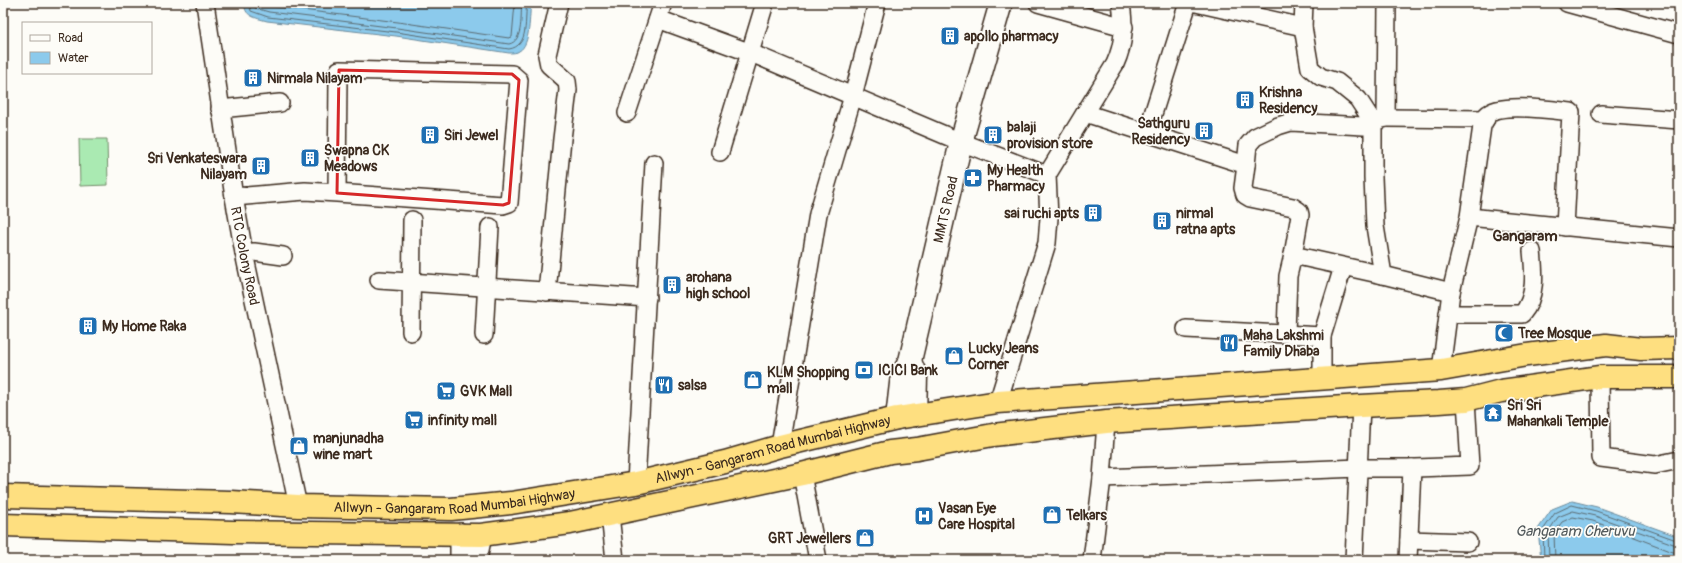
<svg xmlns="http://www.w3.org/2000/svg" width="1682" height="563" font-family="Pangolin,sans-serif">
	<rect width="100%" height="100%" fill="#fdfcf7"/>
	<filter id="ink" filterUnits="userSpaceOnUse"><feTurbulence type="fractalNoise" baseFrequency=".025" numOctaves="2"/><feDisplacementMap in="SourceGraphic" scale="8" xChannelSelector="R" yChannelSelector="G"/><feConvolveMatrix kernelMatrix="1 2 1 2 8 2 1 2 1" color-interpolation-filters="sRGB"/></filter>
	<g filter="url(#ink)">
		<path fill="#aaeab2" stroke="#728a68" d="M79,139H107L108,185L80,186Z"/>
		<path fill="#8ccaec" stroke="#6c8a9a" d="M245,3H531C529,15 531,45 519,51C517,53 512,53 509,53L396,36L267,21C256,18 243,16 245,3Z
			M1572,501L1597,507L1674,535L1679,538V560H1541L1538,529L1552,509Z"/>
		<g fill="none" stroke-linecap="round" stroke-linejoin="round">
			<path stroke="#5b6a70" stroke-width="1" d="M249,3L251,11L268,17L396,32L509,49C530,46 524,19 527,3
				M254,3L255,8L269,12L397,28L509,44C524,41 520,15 522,3
				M260,3L270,6L398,22L509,38L512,37L515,3
				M1544,560L1543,530L1555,513L1572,505L1596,511L1679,541
				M1549,560L1548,532L1558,517L1573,511L1595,516L1679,546
				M1555,560L1554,533L1562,522L1573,517L1593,521L1673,552H1679"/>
			<g stroke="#3b2a1e" stroke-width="20">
				<g id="minor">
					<path id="s1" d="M205,3L234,197L244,253L298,506"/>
					<path d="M1038,3L1124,27"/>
					<path d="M1196,3L1303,27"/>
					<path d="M1387,3L1386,118L1373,122V177L1375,226L1383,275L1451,292"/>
					<path d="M1567,3L1679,34"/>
					<path d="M658,19L751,53L961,142L1047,175"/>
					<path d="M220,109L280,103"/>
					<path d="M627,113L663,3"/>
					<path d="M1085,113L1246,165L1243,188L1245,195L1250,198L1293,207L1299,211L1300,215L1293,255L1383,275"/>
					<path d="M1601,114L1679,120"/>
					<path d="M1386,118L1486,119"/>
					<path d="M1147,133L1188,3"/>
					<path d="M720,152L765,3"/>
					<path d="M1246,165L1248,145L1255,137L1278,126L1291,122L1363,126L1373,122L1358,99L1337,82L1321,77L1310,68L1303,27L1304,3"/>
					<path d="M234,197L305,191L337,193L338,77L339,70L512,74L519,80L509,203L503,205L337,193"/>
					<path d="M1469,217L1679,238"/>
					<path d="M244,253L254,252L283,256"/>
					<path d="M379,280L647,298"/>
					<path d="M547,292L562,139L568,90L567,81L549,65L547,55L559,3"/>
					<path d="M1448,314H1522C1537,297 1534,271 1532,251"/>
					<path d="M1186,329L1322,336V379"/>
					<path d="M411,332L412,220"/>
					<path d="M1286,333L1288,276L1293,255"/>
					<path d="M484,335L490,227"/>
					<path d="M1322,336L1343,267"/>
					<path d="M1441,370L1451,292L1469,217L1482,126C1484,123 1485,118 1487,115C1499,102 1553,110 1571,112L1565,227"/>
					<path d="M1600,377L1601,458L1655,465L1679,460"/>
					<path d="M998,402L1047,243L1049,218L1047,175L1115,64C1125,42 1124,26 1121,3"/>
					<path d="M780,446L818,214L853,96L877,3"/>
					<path d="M802,474L818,560"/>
					<path d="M1102,478L1359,468H1416L1470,466L1466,400"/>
					<path d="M636,483L654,163"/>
					<path d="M610,515L615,560"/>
					<path d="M1409,540L1468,542"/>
					<path d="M1092,560L1102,478L1106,422"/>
					<path d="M1354,560L1361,406"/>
					<path d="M1408,560L1412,468"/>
				</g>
			</g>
			<g stroke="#3b2a1e" stroke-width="24">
				<path id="tertiary" d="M461,560V534
					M476,560L481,535"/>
			</g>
			<g stroke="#3b2a1e" stroke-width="25">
				<g id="secondary">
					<path d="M911,364L916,376L915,415"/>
					<path id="s2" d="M897,418L902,375L910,361L961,142L1001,3"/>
				</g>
			</g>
			<g stroke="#3b2a1e" stroke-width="25">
				<g id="trunk">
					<path id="s3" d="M3,496L231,502L298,506L451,509L511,503L636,483L725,462L780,446L897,418L998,402L1441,370L1527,355L1606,345L1641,349L1679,348"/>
					<path d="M3,525L233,532L481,535L570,523L802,474L890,452L917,449L993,435L1106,422L1361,406L1439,402L1466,400L1501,391L1600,377H1679"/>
				</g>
			</g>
			<use href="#minor" stroke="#fdfcf7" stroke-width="17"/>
			<use href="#tertiary" stroke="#fdfcf7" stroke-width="21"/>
			<use href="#secondary" stroke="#fdfcf7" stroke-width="22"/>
			<use href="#trunk" stroke="#fedf80" stroke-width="22"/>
		</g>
	</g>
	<path fill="none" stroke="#d62828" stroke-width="3" stroke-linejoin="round" d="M339,70L512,74L519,80L509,203L503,205L337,193Z"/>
	<defs>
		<g id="building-square" transform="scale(1)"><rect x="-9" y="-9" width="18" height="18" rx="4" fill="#1f6fb2" stroke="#fdfcf7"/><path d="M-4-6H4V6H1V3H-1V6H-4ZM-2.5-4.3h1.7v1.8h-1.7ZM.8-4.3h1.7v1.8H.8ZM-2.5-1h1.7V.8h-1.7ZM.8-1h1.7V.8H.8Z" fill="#fff"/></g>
		<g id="pharmacy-square" transform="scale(1)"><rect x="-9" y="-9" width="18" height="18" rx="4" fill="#1f6fb2" stroke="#fdfcf7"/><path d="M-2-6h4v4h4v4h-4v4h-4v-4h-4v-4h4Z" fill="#fff"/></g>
		<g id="mosque-square" transform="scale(1)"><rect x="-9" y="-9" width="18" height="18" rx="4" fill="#1f6fb2" stroke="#fdfcf7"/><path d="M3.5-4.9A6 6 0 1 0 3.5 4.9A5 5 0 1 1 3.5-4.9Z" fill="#fff"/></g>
		<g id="restaurant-square" transform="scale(1)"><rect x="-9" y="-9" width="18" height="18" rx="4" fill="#1f6fb2" stroke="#fdfcf7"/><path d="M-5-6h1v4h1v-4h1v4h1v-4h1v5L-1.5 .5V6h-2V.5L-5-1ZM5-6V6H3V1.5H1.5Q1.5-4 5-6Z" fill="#fff"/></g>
		<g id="shop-square" transform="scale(1)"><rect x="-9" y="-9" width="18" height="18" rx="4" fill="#1f6fb2" stroke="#fdfcf7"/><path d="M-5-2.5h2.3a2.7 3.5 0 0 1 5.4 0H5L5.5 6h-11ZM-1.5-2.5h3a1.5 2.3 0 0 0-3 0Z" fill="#fff"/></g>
		<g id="bank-square" transform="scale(1)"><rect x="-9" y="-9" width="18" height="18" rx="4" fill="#1f6fb2" stroke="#fdfcf7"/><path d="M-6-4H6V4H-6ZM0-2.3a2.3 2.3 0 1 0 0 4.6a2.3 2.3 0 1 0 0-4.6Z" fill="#fff"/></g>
		<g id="supermarket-square" transform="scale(1)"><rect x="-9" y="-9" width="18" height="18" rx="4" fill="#1f6fb2" stroke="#fdfcf7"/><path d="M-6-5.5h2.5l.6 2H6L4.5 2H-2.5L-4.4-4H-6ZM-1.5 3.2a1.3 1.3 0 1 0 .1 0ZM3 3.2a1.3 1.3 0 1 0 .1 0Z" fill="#fff"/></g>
		<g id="temple-square" transform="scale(1)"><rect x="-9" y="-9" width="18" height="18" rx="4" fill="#1f6fb2" stroke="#fdfcf7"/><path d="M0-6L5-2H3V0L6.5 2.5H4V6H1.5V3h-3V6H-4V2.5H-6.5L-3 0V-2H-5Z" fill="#fff"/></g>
		<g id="hospital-square" transform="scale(1)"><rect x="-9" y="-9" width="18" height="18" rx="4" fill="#1f6fb2" stroke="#fdfcf7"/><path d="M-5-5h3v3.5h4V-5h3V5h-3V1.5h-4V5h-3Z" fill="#fff"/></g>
	</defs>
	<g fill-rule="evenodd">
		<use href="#building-square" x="950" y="36"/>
		<use href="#building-square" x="253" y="78"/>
		<use href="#building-square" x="1245" y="100"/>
		<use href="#building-square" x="1204" y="131"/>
		<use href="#building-square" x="430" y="135"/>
		<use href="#building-square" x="993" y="135"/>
		<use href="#building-square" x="310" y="158"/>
		<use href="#building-square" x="261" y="166"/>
		<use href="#pharmacy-square" x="973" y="178"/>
		<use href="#building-square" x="1093" y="213"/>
		<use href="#building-square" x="1162" y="221"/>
		<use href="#building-square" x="672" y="285"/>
		<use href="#building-square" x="88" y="326"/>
		<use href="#mosque-square" x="1504" y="333"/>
		<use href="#restaurant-square" x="1229" y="343"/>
		<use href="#shop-square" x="954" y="356"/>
		<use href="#bank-square" x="864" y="370"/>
		<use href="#shop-square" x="753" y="380"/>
		<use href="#restaurant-square" x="664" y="385"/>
		<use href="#supermarket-square" x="446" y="391"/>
		<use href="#temple-square" x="1493" y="413"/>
		<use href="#supermarket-square" x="414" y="420"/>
		<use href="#shop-square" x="299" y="446"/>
		<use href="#shop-square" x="1052" y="515"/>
		<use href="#hospital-square" x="924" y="516"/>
		<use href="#shop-square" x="865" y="538"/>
	</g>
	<g text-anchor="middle" stroke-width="3.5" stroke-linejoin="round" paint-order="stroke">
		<g font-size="14" font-weight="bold" fill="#3b2a1e" stroke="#fdfcf7" text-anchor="start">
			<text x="964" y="41">apollo pharmacy</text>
			<text x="267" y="83">Nirmala Nilayam</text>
			<text x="1259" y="97">Krishna<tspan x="1259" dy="16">Residency</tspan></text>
			<text x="1190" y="128" text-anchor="end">Sathguru<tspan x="1190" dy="16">Residency</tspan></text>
			<text x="1007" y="132">balaji<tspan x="1007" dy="16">provision store</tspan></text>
			<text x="444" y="140">Siri Jewel</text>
			<text x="324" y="155">Swapna CK<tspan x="324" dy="16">Meadows</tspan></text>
			<text x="247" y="163" text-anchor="end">Sri Venkateswara<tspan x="247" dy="16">Nilayam</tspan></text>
			<text x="987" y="175">My Health<tspan x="987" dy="16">Pharmacy</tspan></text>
			<text x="1079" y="218" text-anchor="end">sai ruchi apts</text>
			<text x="1176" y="218">nirmal<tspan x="1176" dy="16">ratna apts</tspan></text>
			<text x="686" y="282">arohana<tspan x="686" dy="16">high school</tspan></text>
			<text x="102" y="331">My Home Raka</text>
			<text x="1518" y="338">Tree Mosque</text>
			<text x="1243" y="340">Maha Lakshmi<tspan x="1243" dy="16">Family Dhaba</tspan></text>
			<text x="968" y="353">Lucky Jeans<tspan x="968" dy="16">Corner</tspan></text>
			<text x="878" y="375">ICICI Bank</text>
			<text x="767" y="377">KLM Shopping<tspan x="767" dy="16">mall</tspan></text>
			<text x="678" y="390">salsa</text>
			<text x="460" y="396">GVK Mall</text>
			<text x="1507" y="410">Sri Sri<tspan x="1507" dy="16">Mahankali Temple</tspan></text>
			<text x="428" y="425">infinity mall</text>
			<text x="313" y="443">manjunadha<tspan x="313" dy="16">wine mart</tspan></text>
			<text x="938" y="513">Vasan Eye<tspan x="938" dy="16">Care Hospital</tspan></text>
			<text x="1066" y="520">Telkars</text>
			<text x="851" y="543" text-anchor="end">GRT Jewellers</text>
		</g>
		<g font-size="14" fill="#3b2a1e" stroke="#fdfcf7">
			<text dy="5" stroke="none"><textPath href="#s2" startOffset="215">MMTS Road</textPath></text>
			<text dy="5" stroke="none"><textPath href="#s1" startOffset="256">RTC Colony Road</textPath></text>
			<text dy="5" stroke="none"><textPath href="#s3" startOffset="776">Allwyn - Gangaram Road Mumbai Highway</textPath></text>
			<text dy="5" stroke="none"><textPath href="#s3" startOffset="452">Allwyn - Gangaram Road Mumbai Highway</textPath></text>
		</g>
		<g font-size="15" font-weight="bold" fill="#3b2a1e" stroke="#fdfcf7">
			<text x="1525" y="241">Gangaram</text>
		</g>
		<g font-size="15" font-style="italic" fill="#535a5c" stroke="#fdfcf7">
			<text x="1575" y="536">Gangaram Cheruvu</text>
		</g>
	</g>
	<rect width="1682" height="563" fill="none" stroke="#fdfcf7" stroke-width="16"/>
	<rect x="8" y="8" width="1666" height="547" fill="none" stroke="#3b2a1e" stroke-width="1.5" filter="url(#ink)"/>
	<rect x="22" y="22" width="130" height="52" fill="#fdfcf7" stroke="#afa8a0"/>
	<rect x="30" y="35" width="20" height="6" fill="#fdfcf7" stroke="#afa8a0"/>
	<text x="58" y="42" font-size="12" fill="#3b2a1e">Road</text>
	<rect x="30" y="52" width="20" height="12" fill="#8ccaec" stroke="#afa8a0"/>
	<text x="58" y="62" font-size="12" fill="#3b2a1e">Water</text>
</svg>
